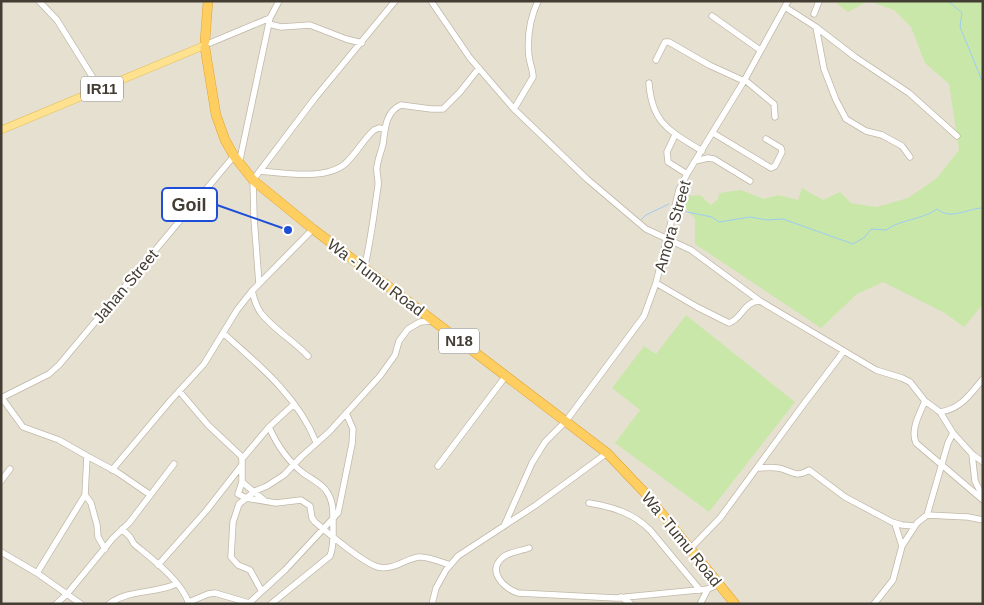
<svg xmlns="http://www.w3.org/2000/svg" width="984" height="605" font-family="Helvetica,sans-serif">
	<rect width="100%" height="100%" fill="#f2eee3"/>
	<path fill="#e6e0d1" d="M1,1H983V604H1Z"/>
	<path fill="#cae7aa" d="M838,1H868L848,12L837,4Z
		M869,1H983V304L964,327L943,312L883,282L857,294L821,328L695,244V219L684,206L688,196L700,195L711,205L718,199L719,193L741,190L764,199L778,195L798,200L802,188L823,200L840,192L851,203L876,207L908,198L937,178L959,150L949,84L925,63L911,27L894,10Z
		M686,315L795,402L709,512L615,443L640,410L612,388L644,346L656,354Z"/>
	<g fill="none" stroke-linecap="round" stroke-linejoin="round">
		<path stroke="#9dccf1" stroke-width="1" d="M948,1L962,13L960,27L983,83
			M679,207L687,212L712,217L719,222L750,217L767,220L783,219L853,244L865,237L871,229L886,230C901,219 922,220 937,209C952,221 967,208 983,208
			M641,220L646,215L669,204"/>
		<g stroke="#c0b8a8" stroke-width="7">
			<path id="minor" d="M39,1L57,20L100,89
				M431,1L470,58L514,109L587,179L646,229L691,250L760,301
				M785,7L816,27L855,57L909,93L957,136
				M814,14L819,1
				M712,16L760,50
				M269,24L281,27L310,25L346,39L362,43
				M816,27L824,69L836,100L846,119L866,131L882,135L902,146L910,157
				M210,43L270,18
				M656,60L665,42H669L709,65L744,81
				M745,80L774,104L775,117
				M649,83C652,124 670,131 702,151
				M514,109L533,77C533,70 530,64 529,57C527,38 530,18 538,1
				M713,133L771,168L775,166L782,152L781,148L766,139
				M675,135L667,152L668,162L687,174
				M695,161L708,158L714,159L750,181
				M239,164L270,18L279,1
				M260,171C283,173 329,181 347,162C357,152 364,139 374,130L379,128L384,129
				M364,269C371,241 374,213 378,186C379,179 376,173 377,167C378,159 381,152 383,144C385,130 385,112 401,105L431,109H443L460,92L479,68
				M656,283L697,307L729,323C742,319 744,301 760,301L876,370L902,378L910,382L925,401L940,412L953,433L972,454L983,462
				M259,284L254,218L253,180L315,98L395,1
				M252,291C254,298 256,307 261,313C272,328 294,341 308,356
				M223,333C259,365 298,397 316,442
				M180,392L208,425L241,456L242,459V482L238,494L246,498L276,503L301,500L310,506L312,518L315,522C328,533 363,563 378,567C394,571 408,557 420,557C430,557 441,562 450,565
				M1,398L49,374L59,365L234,156
				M2,398L23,427L59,440L87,456L117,472L149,494
				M925,401C920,413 910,430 916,443L983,500
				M940,412C961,409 970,394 983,379
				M269,427C277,445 288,461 303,473C311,479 323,484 327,492C334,502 333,514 333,526C333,536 334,546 330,556L271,604
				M972,454L975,481L983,497
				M242,459L269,427L294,404
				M438,466L505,377
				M757,468C764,468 771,467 778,468C791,470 795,479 809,470L845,497L892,522L902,525L914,526
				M112,470L171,400L204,364L237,310L252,291L313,229
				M1,481L10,469
				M242,482L264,500
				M85,495L91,503L97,525L98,537L105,549
				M589,503C613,507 633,513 650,530L700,590
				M927,515L948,443L953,433
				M895,524L902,546
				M504,526L532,463L545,442L566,421L644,316L656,283L679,190L687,174L744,81L788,1
				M122,529L130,537L134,544C152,559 182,581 189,604
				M529,548C521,551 508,552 502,558C487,572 504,588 518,593L616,598L708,589L719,584
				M690,549L720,518L803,405L844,351
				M1,552L37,573L81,604
				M158,565L206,511L242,465
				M37,573L85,495L87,456
				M261,590L250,570L238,565L231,557L233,522L239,504L255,491L267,486L284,475L301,457L329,432L380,376L395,355L399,341L408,329L420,322L433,321
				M621,597L631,604
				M189,602L208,594L215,593L249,603
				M56,604L67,594L113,538L129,523L174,464
				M109,604C129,589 155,594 176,584
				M248,604L285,570L338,513L352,444L353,429L346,413
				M432,604L436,588L446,570L458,556L536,505L607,453
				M700,604L708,589
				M874,604L893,580L902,546L917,523L927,515L968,517L983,520"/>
		</g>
		<g stroke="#e5bf5e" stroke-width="8">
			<path id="major" d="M1,130L203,46"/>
		</g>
		<g stroke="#dfa330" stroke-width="10">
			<path id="highway" d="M205,41L208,1
				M205,48L216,115L225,140L234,156L253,180L313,229L607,453L645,493L735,604"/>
		</g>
		<use href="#minor" stroke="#fff" stroke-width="5.5"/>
		<use href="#major" stroke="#ffe28f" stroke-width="7"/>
		<use href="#highway" stroke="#ffce61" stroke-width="9"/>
	</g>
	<g text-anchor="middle" stroke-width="4.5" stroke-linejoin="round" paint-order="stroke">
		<g fill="#fff" stroke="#7b7770" stroke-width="1">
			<rect x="81" y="76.5" width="42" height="25" rx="4"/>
			<rect x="439" y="328.5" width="40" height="25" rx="4"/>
		</g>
		<g font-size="15" font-weight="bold" fill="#433d33">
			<text x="102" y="94">IR11</text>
			<text x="459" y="346">N18</text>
		</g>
		<g font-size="16" fill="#433d33" stroke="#fff">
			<text transform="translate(672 226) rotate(-74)" y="6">Amora Street</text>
			<text transform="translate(376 277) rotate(37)" y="6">Wa -Tumu Road</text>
			<text transform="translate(125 286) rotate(-50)" y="6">Jahan Street</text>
			<text transform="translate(682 539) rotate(51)" y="6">Wa -Tumu Road</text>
		</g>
	</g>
	<path fill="none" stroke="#1d4ed8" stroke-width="2" d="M288 230L217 205"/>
	<circle fill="#1d4ed8" stroke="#fff" stroke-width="2" cx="288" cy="230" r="5"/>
	<rect fill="#fff" stroke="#1d4ed8" stroke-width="2" x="162" y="188" width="55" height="33" rx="5"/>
	<g font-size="18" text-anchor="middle" font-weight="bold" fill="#433d33">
		<text x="189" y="211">Goil</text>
	</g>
	<rect width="984" height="605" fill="none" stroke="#433d33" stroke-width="5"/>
</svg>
